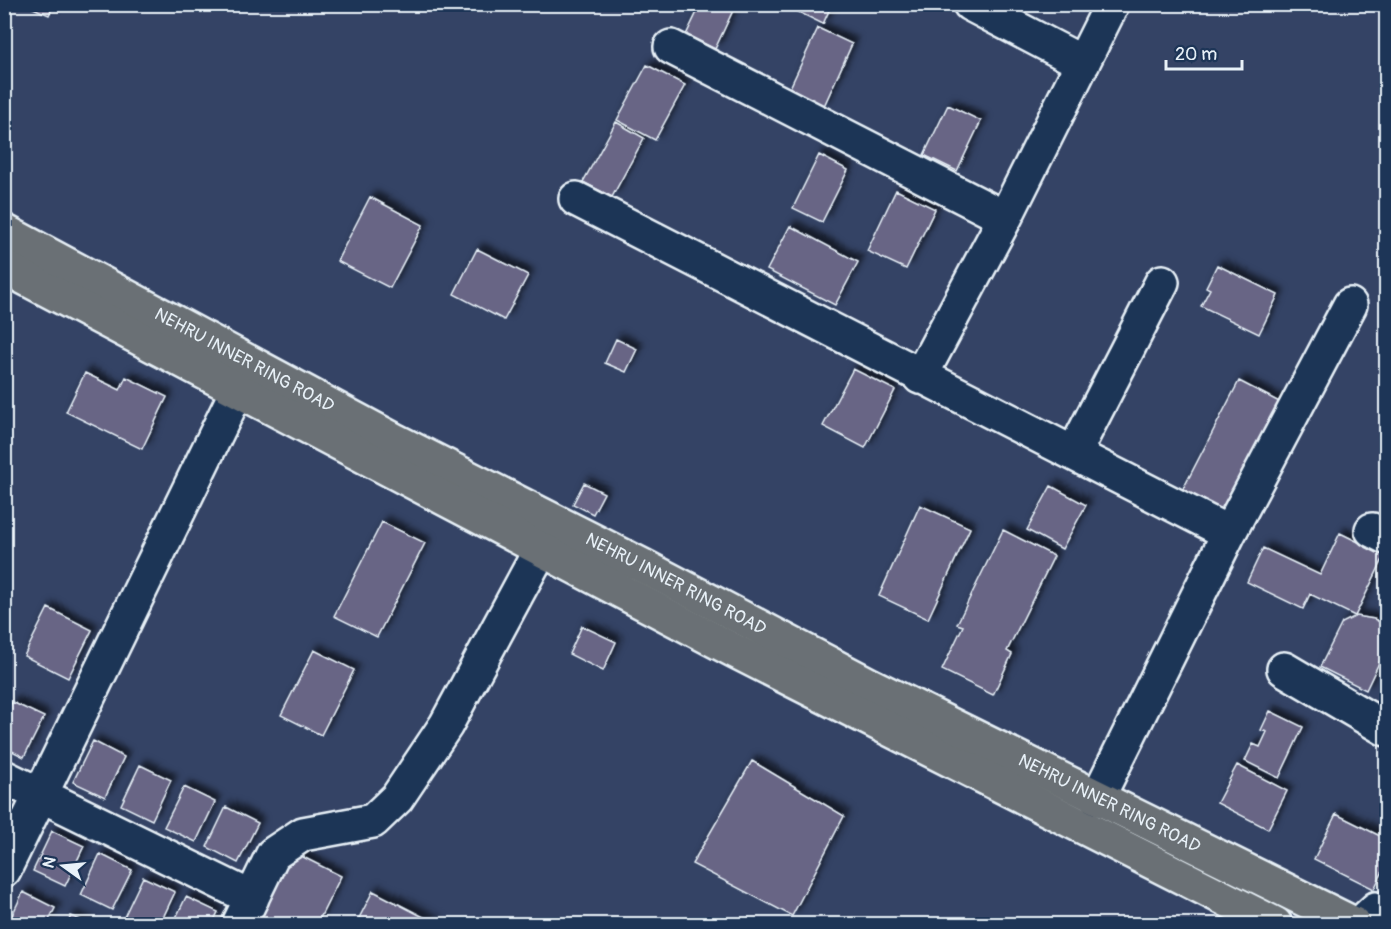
<svg xmlns="http://www.w3.org/2000/svg" width="1391" height="929" font-family="Pangolin,sans-serif">
	<defs>
		<filter id="shadow"><feDropShadow dx="5.5" dy="-5.5" stdDeviation="3" flood-color="#0009"/></filter>
	</defs>
	<rect width="100%" height="100%" fill="#344365"/>
	<filter id="ink" filterUnits="userSpaceOnUse"><feTurbulence type="fractalNoise" baseFrequency=".0167" numOctaves="2"/><feDisplacementMap in="SourceGraphic" scale="12" xChannelSelector="R" yChannelSelector="G"/><feConvolveMatrix kernelMatrix="1 2 1 2 8 2 1 2 1" color-interpolation-filters="sRGB"/></filter>
	<g filter="url(#ink)">
		<path fill="#686585" stroke="#e8f1f8" stroke-width="1.5" filter="url(#shadow)" d="M32,4H54L49,15L31,7Z
			M701,4H736L715,49L686,35Z
			M787,4H832L823,24L786,6Z
			M818,28L852,44L824,106L789,90Z
			M647,65L685,85L655,140L617,120Z
			M948,105L981,121L957,171L924,155Z
			M616,122L644,138L612,197L583,182Z
			M819,155L848,170L822,222L793,208Z
			M896,190L935,209L906,269L867,251Z
			M370,197L423,225L390,288L337,261Z
			M790,226L858,262L835,305L767,270Z
			M477,249L528,275L504,320L454,294Z
			M1217,265L1278,295L1259,334L1201,306L1210,289L1206,287Z
			M616,339L637,349L626,372L605,363Z
			M853,369L895,390L865,448L823,426Z
			M85,373L120,390L126,377L167,397L142,449L66,412Z
			M1239,381L1287,406L1229,518L1181,493Z
			M584,483L604,493L593,514L573,504Z
			M1051,486L1086,505L1062,549L1027,530Z
			M920,505L970,528L928,619L879,596Z
			M382,522L425,543L377,637L334,616Z
			M1003,530L1054,556L1007,651L1012,654L993,695L942,670L963,626L957,624Z
			M1340,533L1385,555L1355,616L1310,594L1303,609L1247,582L1263,548L1320,575Z
			M48,608L92,630L68,678L24,656Z
			M1356,616L1374,619L1386,625V648L1366,690L1320,667L1342,623Z
			M582,626L616,642L603,671L569,654Z
			M314,650L354,670L321,735L281,715Z
			M12,702L44,717L24,757L4,747V717Z
			M1270,711L1303,727L1279,778L1245,761L1253,744L1260,747L1267,732L1261,730Z
			M93,741L124,757L105,797L73,782Z
			M752,761L844,816L792,916L692,864Z
			M140,765L171,780L152,820L121,805Z
			M1237,765L1287,791L1268,829L1217,803Z
			M184,787L215,802L196,842L164,827Z
			M226,807L258,823L238,863L207,847Z
			M1336,814L1386,839V865L1374,889L1314,859Z
			M52,831L84,846L65,886L33,871Z
			M293,852L341,876L317,924H257Z
			M100,854L132,870L112,910L81,895Z
			M143,877L175,892L160,924H140L124,917Z
			M373,891L437,924H356Z
			M23,892L55,908L47,924H8Z
			M186,897L218,912L212,924H173Z
			M71,916L89,924H67Z"/>
		<g fill="none" stroke-linecap="round" stroke-linejoin="round">
			<g stroke="#e8f1f8" stroke-width="38">
				<path id="minor" d="M970,4L1083,63
					M671,47L1005,218
					M576,199L1229,533
					M920,377L1005,218L1112,4
					M1074,453L1162,282
					M1372,530L1386,537
					M1284,669L1386,729
					M4,777L252,898
					M1097,799L1229,533L1350,305
					M4,870L237,391
					M239,924L273,854L303,834L373,821L397,798L446,725L541,549
					M1360,924L1376,909L1386,912"/>
			</g>
			<g stroke="#e8f1f8" stroke-width="38">
				<g id="major">
					<path id="s1" d="M4,231L396,441L643,566L870,685L1354,924"/>
					<path d="M4,267L735,651L1275,924"/>
				</g>
			</g>
			<use href="#minor" stroke="#1d3557" stroke-width="33"/>
			<use href="#major" stroke="#6a7074" stroke-width="33"/>
		</g>
	</g>
	<g text-anchor="middle" stroke-width="5" stroke-linejoin="round" paint-order="stroke">
		<g font-size="18" fill="#e8f1f8" stroke="#1d3557">
			<text dy="6" stroke="none"><textPath href="#s1" startOffset="273">NEHRU INNER RING ROAD</textPath></text>
			<text dy="6" stroke="none"><textPath href="#s1" startOffset="759">NEHRU INNER RING ROAD</textPath></text>
			<text dy="6" stroke="none"><textPath href="#s1" startOffset="1245">NEHRU INNER RING ROAD</textPath></text>
		</g>
	</g>
	<rect width="1391" height="929" fill="none" stroke="#1d3557" stroke-width="24"/>
	<rect x="12" y="12" width="1367" height="905" fill="none" stroke="#e8f1f8" stroke-width="2" filter="url(#ink)"/>
	<g transform="translate(63 866) rotate(285)" stroke="#1d3557" stroke-width="4.5" paint-order="stroke">
	<path d="M0-4.5L10 22L0 15L-10 22Z" fill="#e8f1f8"/>
	<text y="-9" font-size="16" font-weight="bold" text-anchor="middle" fill="#e8f1f8">N</text>
	</g>
	<path d="M1166 60v9h76v-9" fill="none" stroke="#e8f1f8" stroke-width="3"/>
	<text x="1175" y="60" font-size="18" fill="#e8f1f8" stroke="#1d3557" stroke-width="4.5" paint-order="stroke">20 m</text>
</svg>
